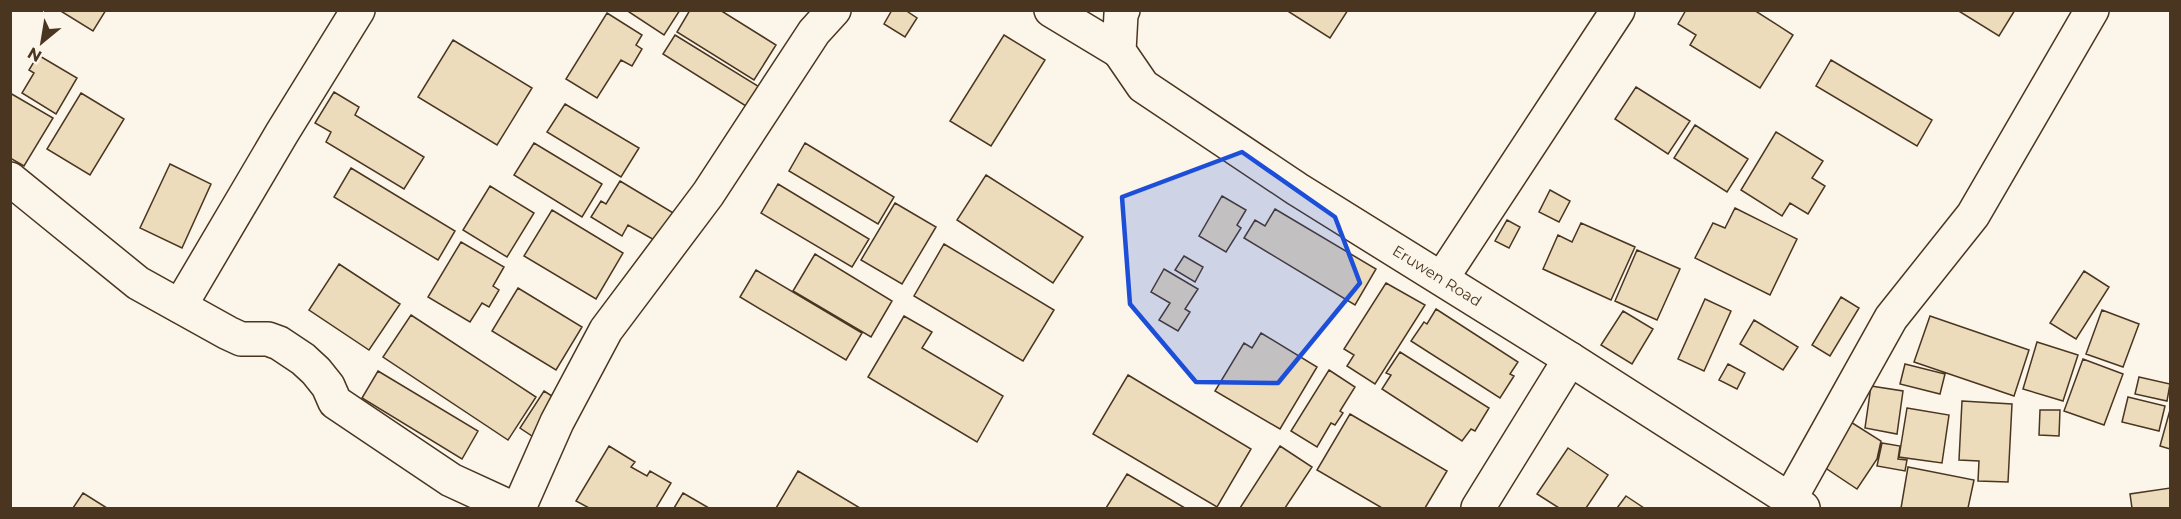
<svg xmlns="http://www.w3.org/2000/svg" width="2181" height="519" font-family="Montserrat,sans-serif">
	<rect width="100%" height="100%" fill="#fbf6e9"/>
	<path fill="#ecdcbc" stroke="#4a3520" stroke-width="1.5" d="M59,10H106L93,31Z
		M626,10H680L664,35Z
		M690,10H720L776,45L754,80L677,32Z
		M892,10H905L917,18L905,37L884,24Z
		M1286,10H1348L1330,38Z
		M1686,10H1754L1793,35L1760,88L1690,45L1696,35L1678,24Z
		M1957,10H2015L1999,36Z
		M607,13L642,35L636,45L642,49L632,66L621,60L597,98L566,79Z
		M675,35L769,93L757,113L663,54Z
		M1004,35L1045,60L991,146L950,121Z
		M453,40L532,88L497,145L418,97Z
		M38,55L77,78L56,114L22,93L34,73L29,70Z
		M1831,60L1932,120L1917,146L1816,86Z
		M1636,87L1690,121L1668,154L1615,119Z
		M334,92L359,107L355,115L424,157L404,189L326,142L331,132L315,123Z
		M10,93L53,118L24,166L10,158Z
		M81,93L124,119L90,175L47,149Z
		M565,104L639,148L621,177L547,132Z
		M1695,125L1748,159L1727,192L1674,158Z
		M1776,132L1823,161L1812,178L1825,186L1808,214L1790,203L1782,216L1741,190Z
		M534,143L602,184L582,217L514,175Z
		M805,143L894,197L878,224L789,171Z
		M170,164L211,184L182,248L140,228Z
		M351,168L455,231L438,260L334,197Z
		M986,175L1083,237L1053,283L957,220Z
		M620,181L680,217L663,245L628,225L622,236L591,217L601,201L606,204Z
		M778,184L869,239L852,267L761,213Z
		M490,186L534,213L507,257L463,230Z
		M1550,190L1570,201L1559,222L1539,212Z
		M1222,196L1246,210L1237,225L1241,228L1226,252L1199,236Z
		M895,203L936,227L902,284L861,260Z
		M1735,208L1797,239L1770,295L1695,258L1713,223L1725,228Z
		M1275,209L1376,269L1355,305L1244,238L1255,220L1265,226Z
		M552,210L623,253L596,299L524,256Z
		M1507,220L1520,227L1509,248L1495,241Z
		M1581,223L1635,247L1611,300L1543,269L1558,235L1572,242Z
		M461,242L504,267L493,286L499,290L489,307L482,303L470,322L428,297Z
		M944,244L1054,310L1023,361L914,296Z
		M1637,250L1680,269L1657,320L1615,301Z
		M815,254L892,301L871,337L793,291Z
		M1184,256L1203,267L1195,282L1175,270Z
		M339,264L400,304L369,350L309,310Z
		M1164,269L1198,289L1185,309L1190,312L1178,331L1159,320L1170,303L1151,292Z
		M756,270L862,333L846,360L740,297Z
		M2084,271L2109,287L2076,339L2050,323Z
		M1386,283L1425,305L1375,384L1347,366L1354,355L1344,349Z
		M518,288L582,327L556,370L492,331Z
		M1841,297L1859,308L1830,356L1812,345Z
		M1705,299L1731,311L1704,371L1678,359Z
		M1436,309L1518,362L1510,374L1514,376L1500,398L1411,341L1424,322L1427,324Z
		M2102,310L2139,324L2123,367L2086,354Z
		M1623,311L1653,329L1632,364L1601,345Z
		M411,315L536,397L508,440L383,357Z
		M904,316L932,332L922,348L1003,396L977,442L868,377Z
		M1930,316L2029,350L2014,396L1914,362Z
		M1754,320L1798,347L1783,370L1740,344Z
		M1261,333L1317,367L1280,429L1215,391L1244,343L1252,348Z
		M2037,342L2078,355L2063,401L2023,389Z
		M1400,352L1489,408L1475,431L1471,429L1462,441L1382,389L1391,375L1386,373Z
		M2083,359L2123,374L2104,425L2064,411Z
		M1728,364L1745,373L1737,389L1719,380Z
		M1905,364L1945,374L1940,394L1900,384Z
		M1329,370L1355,387L1340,411L1343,413L1335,425L1331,423L1317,447L1291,431Z
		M378,371L478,431L462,459L362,398Z
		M1128,375L1251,449L1217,507L1093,434Z
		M2139,377L2170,384L2167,401L2135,394Z
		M1871,386L1903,391L1897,434L1865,428Z
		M544,391L563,403L538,440L520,428Z
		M2128,397L2165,406L2159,431L2122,422Z
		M1962,401L2012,404L2008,482L1978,481L1979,461L1959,460Z
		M1907,408L1949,415L1942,463L1899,457Z
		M2040,410H2060L2059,436L2039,435Z
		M2170,410V449L2160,446Z
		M1350,414L1447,471L1425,508H1382L1317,470Z
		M1846,419L1881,441L1877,459L1857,489L1818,463Z
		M1882,443L1900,446L1898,459L1907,460L1905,471L1877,466Z
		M609,446L635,462L631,467L647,476L650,471L671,483L656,508H589L576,501Z
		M1280,446L1312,467L1285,508H1240Z
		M1568,448L1608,475L1586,508H1559L1537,494Z
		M1908,467L1974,480L1968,508H1901Z
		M798,471L860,508H776Z
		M1127,474L1185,508H1106Z
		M2170,488V508H2132L2130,494Z
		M83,493L107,508H73Z
		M683,493L709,508H674Z
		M1626,496L1644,508H1617Z"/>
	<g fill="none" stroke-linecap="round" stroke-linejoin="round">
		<g stroke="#4a3520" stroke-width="36">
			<g id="minor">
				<path d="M1051,10L1119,51"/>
				<path id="s1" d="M1123,10L1121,14L1119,51L1143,86L1297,189L1570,359L1803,508"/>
				<path d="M10,179L138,283L228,333L241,339H268L279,343L303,359L316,371L328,386L335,402L451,480L512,508"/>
				<path d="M1442,278L1618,10"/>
				<path d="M180,306L282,133L358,10"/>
				<path d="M1790,499L1891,318L1973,215L2092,10"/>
				<path d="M519,508L557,422L606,330L708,194L814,32L834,10"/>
				<path d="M1478,508L1570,359"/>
			</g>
		</g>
		<use href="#minor" stroke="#fbf6e9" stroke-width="33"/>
	</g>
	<path fill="#1d4ed8" fill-opacity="0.2" stroke="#1d4ed8" stroke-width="4.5" stroke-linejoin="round" d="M1242,152L1335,217L1360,283L1278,383L1196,382L1130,304L1122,197Z"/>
	<g text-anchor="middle" stroke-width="4.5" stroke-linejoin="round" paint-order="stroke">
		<g font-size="15" fill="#4a3520" stroke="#fbf6e9">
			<text dy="5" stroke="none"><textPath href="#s1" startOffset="434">Eruwen Road</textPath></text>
		</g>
	</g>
	<rect width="2181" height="519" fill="none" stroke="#4a3520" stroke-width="24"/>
	<g transform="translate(42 42) rotate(210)" stroke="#fbf6e9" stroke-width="4.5" paint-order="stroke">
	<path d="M0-4.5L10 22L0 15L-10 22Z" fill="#4a3520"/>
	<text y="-9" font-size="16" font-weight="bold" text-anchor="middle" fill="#4a3520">N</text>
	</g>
</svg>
